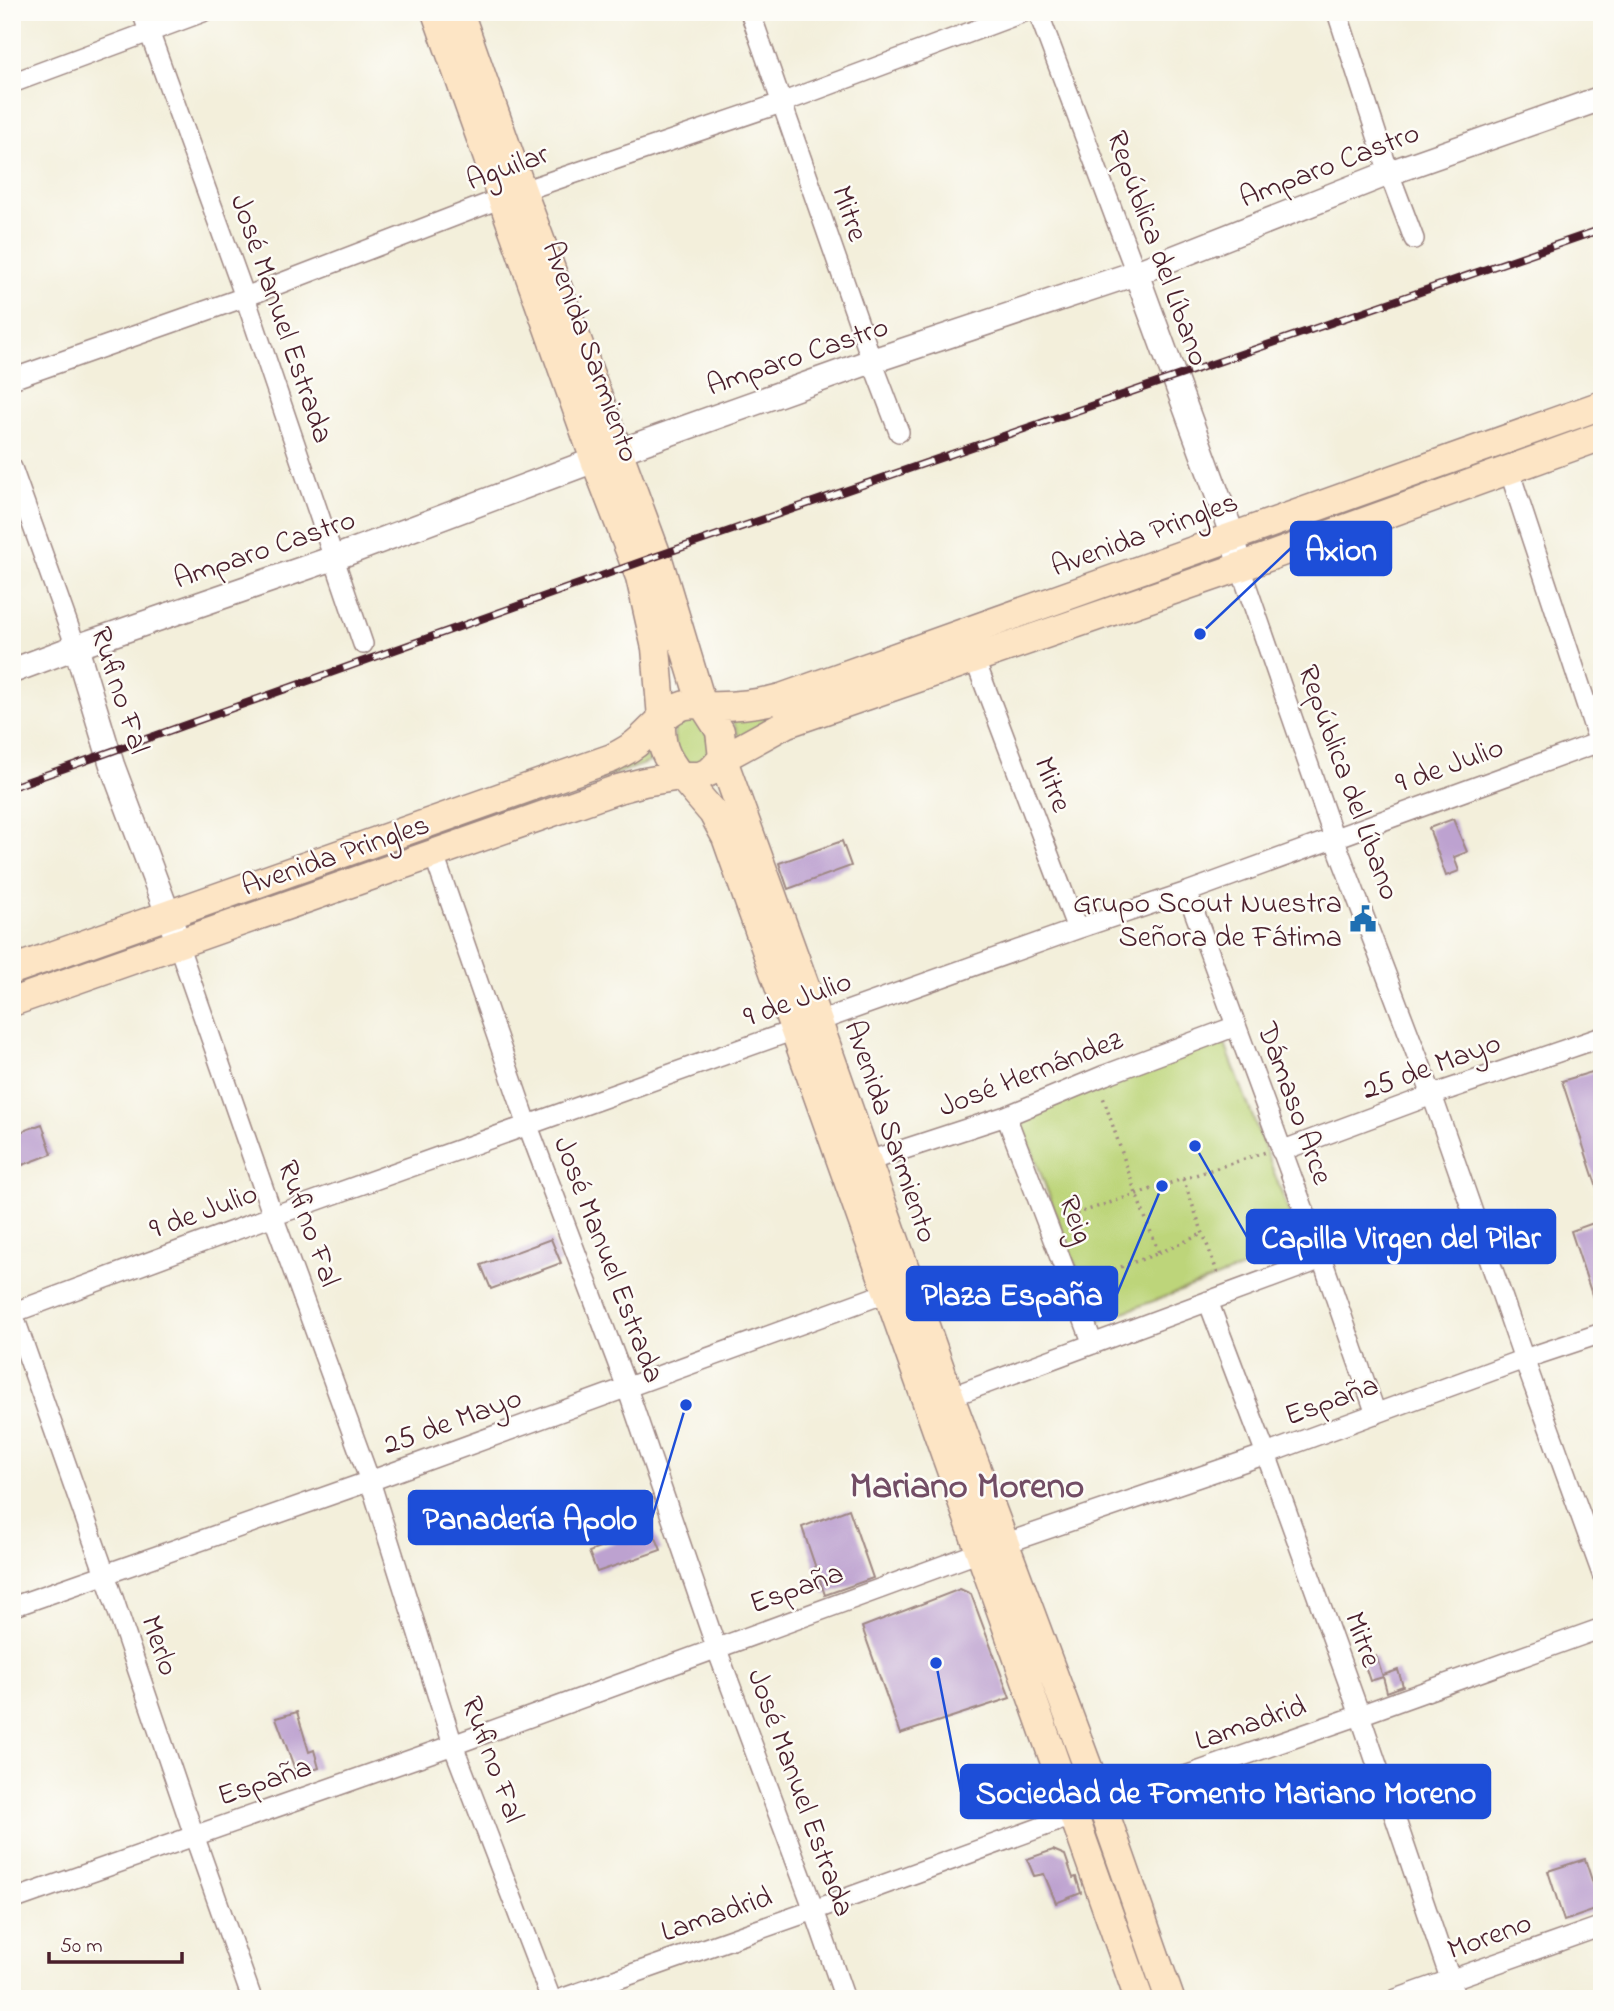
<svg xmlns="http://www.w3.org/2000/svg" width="1614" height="2011" font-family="'Indie Flower',sans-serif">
	<rect width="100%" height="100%" fill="#fdfcf7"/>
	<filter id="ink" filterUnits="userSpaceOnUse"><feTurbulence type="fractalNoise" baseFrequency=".0143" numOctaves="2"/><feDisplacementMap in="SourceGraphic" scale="14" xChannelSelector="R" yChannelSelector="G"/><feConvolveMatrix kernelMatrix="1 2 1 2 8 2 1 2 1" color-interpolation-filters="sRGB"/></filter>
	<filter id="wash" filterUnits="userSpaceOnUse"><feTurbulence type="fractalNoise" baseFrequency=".00686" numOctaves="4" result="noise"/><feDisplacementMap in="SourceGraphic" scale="28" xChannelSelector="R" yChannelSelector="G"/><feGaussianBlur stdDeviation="1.57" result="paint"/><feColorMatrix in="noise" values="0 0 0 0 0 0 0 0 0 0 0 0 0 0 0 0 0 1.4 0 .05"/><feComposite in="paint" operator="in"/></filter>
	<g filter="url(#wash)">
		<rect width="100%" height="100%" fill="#f3efdb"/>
		<path fill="#bdd57a" stroke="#847a52" stroke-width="2" d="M1602,415V423L1265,547L1263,540Z
			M1202,559L1204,564L772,716L741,742L731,716Z
			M693,717L703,724L713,752L701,766C696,765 688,764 684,761C674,754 672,732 676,722Z
			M648,756L650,762L210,918L208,911Z
			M1223,1039L1302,1246L1097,1322L1019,1116Z"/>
		<g id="blocks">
			<path fill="#bda2d0" d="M1453,819L1467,852L1454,857L1459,871L1446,876L1429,828Z
				M842,841L851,866L788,889L779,863Z
				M1602,1069V1194H1599L1562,1081Z
				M42,1124L52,1154L12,1169V1135Z
				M1602,1220V1316H1599L1571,1231Z
				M551,1239L561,1263L491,1289L481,1265Z
				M849,1509L873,1578L825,1595L802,1527Z
				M652,1528L661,1550L597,1572L589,1552Z
				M960,1589L971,1594L1010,1698L900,1734L862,1627Z
				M1376,1656L1383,1677V1675L1398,1670L1403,1686L1387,1692L1383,1677L1370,1681L1363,1660Z
				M297,1712L309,1752L314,1750L319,1768L297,1775L276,1718Z
				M1053,1850L1065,1855L1073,1878L1076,1877L1081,1893L1056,1903L1044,1874L1034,1876L1027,1859Z
				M1585,1859L1601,1908L1564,1921L1548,1871Z"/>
		</g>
	</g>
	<g filter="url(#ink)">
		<use href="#blocks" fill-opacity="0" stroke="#9e8783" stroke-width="2"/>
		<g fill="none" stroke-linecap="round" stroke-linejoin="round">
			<g stroke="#9e8783" stroke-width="22">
				<path id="minor" d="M142,12L245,297L363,644
					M750,12L872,361L899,432
					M1038,12L1136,273
					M1337,12L1389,173L1414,239
					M12,83L203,12
					M12,379L245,297L502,198L781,103L1024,12
					M12,468L76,647
					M1509,470L1602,752
					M1240,567L1334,838L1432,1095L1524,1359L1602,1574
					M975,660L1077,929
					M434,855L528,1126L627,1388L716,1647L814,1910L845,1999
					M1187,892L1322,1259L1376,1414
					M178,944L273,1216L370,1481L453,1745L551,1999
					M1006,1116L1093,1344
					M1281,1151L1432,1095L1602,1037
					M856,1165L1006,1116L1105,1075L1236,1026
					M1208,1301L1266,1454L1360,1715L1457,1999
					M12,1311L105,1574L194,1835L252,1999
					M12,1313L273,1216L1077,929L1187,892L1602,741
					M950,1397L1322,1259
					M12,1607L370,1481L897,1289
					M12,1900L453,1745L980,1552L1266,1454L1524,1359L1602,1333
					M561,1999L814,1910L1102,1805L1360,1715L1602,1628
					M1396,1999L1602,1926"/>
			</g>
			<g stroke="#9e8783" stroke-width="27">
				<path id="tertiary" d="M1136,273L1233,537L1240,567
					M76,647L112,765L175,933
					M12,671L76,647L334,558L595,460L872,361L1136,273L1389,173L1602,98"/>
			</g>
			<g stroke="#9e8783" stroke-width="31">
				<path id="secondary" d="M436,12L595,460L640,577L656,648L662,718
					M459,12L522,191L657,556L702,705
					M704,706C732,707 755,705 781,698L1602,405
					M661,718C660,745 664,755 680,776
					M723,760L818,1022L950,1397L1102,1805L1170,1999
					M682,777L713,813L726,837L1139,1999
					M12,970L612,758C622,753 632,748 640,740C658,724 676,697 704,706L720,731L723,758
					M12,1002L618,789L644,782L680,776H700L711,771L723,758L787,723L1240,567L1602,436"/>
			</g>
			<path stroke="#9e8783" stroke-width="3.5" stroke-dasharray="2 5" stroke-linecap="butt" d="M1183,1179L1219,1277
				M1063,1218L1266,1152
				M1159,1253L1202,1234
				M1088,1279L1159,1253L1136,1194L1102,1094"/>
			<use href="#minor" stroke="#fff" stroke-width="19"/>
			<use href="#tertiary" stroke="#fff" stroke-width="24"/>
			<use href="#secondary" stroke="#fde5c5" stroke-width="28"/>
			<g stroke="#4a1f2b" stroke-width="8">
				<path id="rail" d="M12,787L657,556L1602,229"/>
			</g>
			<use href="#rail" stroke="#fdfcf7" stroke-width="5" stroke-dasharray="16" stroke-linecap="butt"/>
		</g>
	</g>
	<defs>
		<g id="civic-bare" transform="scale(2.1)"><path d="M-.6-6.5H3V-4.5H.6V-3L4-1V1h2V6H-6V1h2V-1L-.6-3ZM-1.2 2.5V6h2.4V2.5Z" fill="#1f6fb2" stroke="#fdfcf7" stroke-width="2.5" paint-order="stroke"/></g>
	</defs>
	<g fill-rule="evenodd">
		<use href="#civic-bare" x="1363" y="919"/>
	</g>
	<g text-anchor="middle" stroke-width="5" stroke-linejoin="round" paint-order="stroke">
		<g font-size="30" fill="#4a1f2b" stroke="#fdfcf7">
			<text transform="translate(1329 164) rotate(-21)" y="10">Amparo Castro</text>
			<text transform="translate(507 166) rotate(-20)" y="10">Aguilar</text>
			<text transform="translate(851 213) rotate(71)" y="10">Mitre</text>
			<text transform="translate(1159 248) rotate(70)" y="10">República del Líbano</text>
			<text transform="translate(283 318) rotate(71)" y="10">José Manuel Estrada</text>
			<text transform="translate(592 351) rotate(70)" y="10">Avenida Sarmiento</text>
			<text transform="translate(797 355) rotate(-19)" y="10">Amparo Castro</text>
			<text transform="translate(1144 533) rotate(-20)" y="10">Avenida Pringles</text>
			<text transform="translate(264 548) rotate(-19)" y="10">Amparo Castro</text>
			<text transform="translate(121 690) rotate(72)" y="10">Rufino Fal</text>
			<text transform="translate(1449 764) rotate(-20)" y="10">9 de Julio</text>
			<text transform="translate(1350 782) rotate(70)" y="10">República del Líbano</text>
			<text transform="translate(1054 784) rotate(69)" y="10">Mitre</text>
			<text transform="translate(335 854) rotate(-19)" y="10">Avenida Pringles</text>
			<text transform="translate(797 998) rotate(-20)" y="10">9 de Julio</text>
			<text transform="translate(1431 1065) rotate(-20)" y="10">25 de Mayo</text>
			<text transform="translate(1030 1072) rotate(-21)" y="10">José Hernández</text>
			<text transform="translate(1296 1103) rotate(70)" y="10">Dámaso Arce</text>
			<text transform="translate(892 1131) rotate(71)" y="10">Avenida Sarmiento</text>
			<text transform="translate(203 1210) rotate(-20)" y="10">9 de Julio</text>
			<text transform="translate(1077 1219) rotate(69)" y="10">Reig</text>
			<text transform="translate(310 1223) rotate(70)" y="10">Rufino Fal</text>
			<text transform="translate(610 1259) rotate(69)" y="10">José Manuel Estrada</text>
			<text transform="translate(1331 1399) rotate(-20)" y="10">España</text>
			<text transform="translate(452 1420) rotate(-20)" y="10">25 de Mayo</text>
			<text transform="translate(796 1587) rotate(-20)" y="10">España</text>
			<text transform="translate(1364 1639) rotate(70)" y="10">Mitre</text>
			<text transform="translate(161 1645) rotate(71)" y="10">Merlo</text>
			<text transform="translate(1250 1722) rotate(-19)" y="10">Lamadrid</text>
			<text transform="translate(494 1759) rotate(70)" y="10">Rufino Fal</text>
			<text transform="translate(264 1780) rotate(-19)" y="10">España</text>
			<text transform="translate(802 1792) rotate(70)" y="10">José Manuel Estrada</text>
			<text transform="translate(716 1913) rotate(-19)" y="10">Lamadrid</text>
			<text transform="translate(1489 1935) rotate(-20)" y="10">Moreno</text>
		</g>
		<g font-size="30" fill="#4a1f2b" stroke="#fdfcf7" text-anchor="end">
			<text x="1342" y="912">Grupo Scout Nuestra<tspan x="1342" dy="34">Señora de Fátima</tspan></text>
		</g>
		<g font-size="37" font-weight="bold" fill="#724d65" stroke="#fdfcf7">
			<text x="967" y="1497">Mariano Moreno</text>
		</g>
	</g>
	<path fill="none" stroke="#1d4ed8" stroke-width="2.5" d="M1200 634L1291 548M1195 1146L1247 1237M1162 1186L1117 1294M686 1405L652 1518M936 1663L961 1792"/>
	<g fill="#1d4ed8" stroke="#fdfcf7" stroke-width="2.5">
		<circle cx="1200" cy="634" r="7"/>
		<circle cx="1195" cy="1146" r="7"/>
		<circle cx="1162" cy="1186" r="7"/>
		<circle cx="686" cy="1405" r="7"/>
		<circle cx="936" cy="1663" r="7"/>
	</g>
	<g fill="#1d4ed8" stroke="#1d4ed8" stroke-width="2.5">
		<rect x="1291" y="522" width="100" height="53" rx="7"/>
		<rect x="1247" y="1210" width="308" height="53" rx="7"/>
		<rect x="907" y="1267" width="210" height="53" rx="7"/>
		<rect x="409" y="1491" width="243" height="53" rx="7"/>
		<rect x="961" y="1765" width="529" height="53" rx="7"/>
	</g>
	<g font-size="32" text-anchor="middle" font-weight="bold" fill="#fff">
		<text x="1341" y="560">Axion</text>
		<text x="1401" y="1248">Capilla Virgen del Pilar</text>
		<text x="1012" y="1305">Plaza España</text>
		<text x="530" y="1529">Panadería Apolo</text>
		<text x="1226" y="1803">Sociedad de Fomento Mariano Moreno</text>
	</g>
	<rect width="1614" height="2011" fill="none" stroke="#fdfcf7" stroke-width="42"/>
	<path d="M49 1952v10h133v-10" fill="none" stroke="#4a1f2b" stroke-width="3.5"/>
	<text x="60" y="1952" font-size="21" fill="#4a1f2b" stroke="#fdfcf7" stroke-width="5" paint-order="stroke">50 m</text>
</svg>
